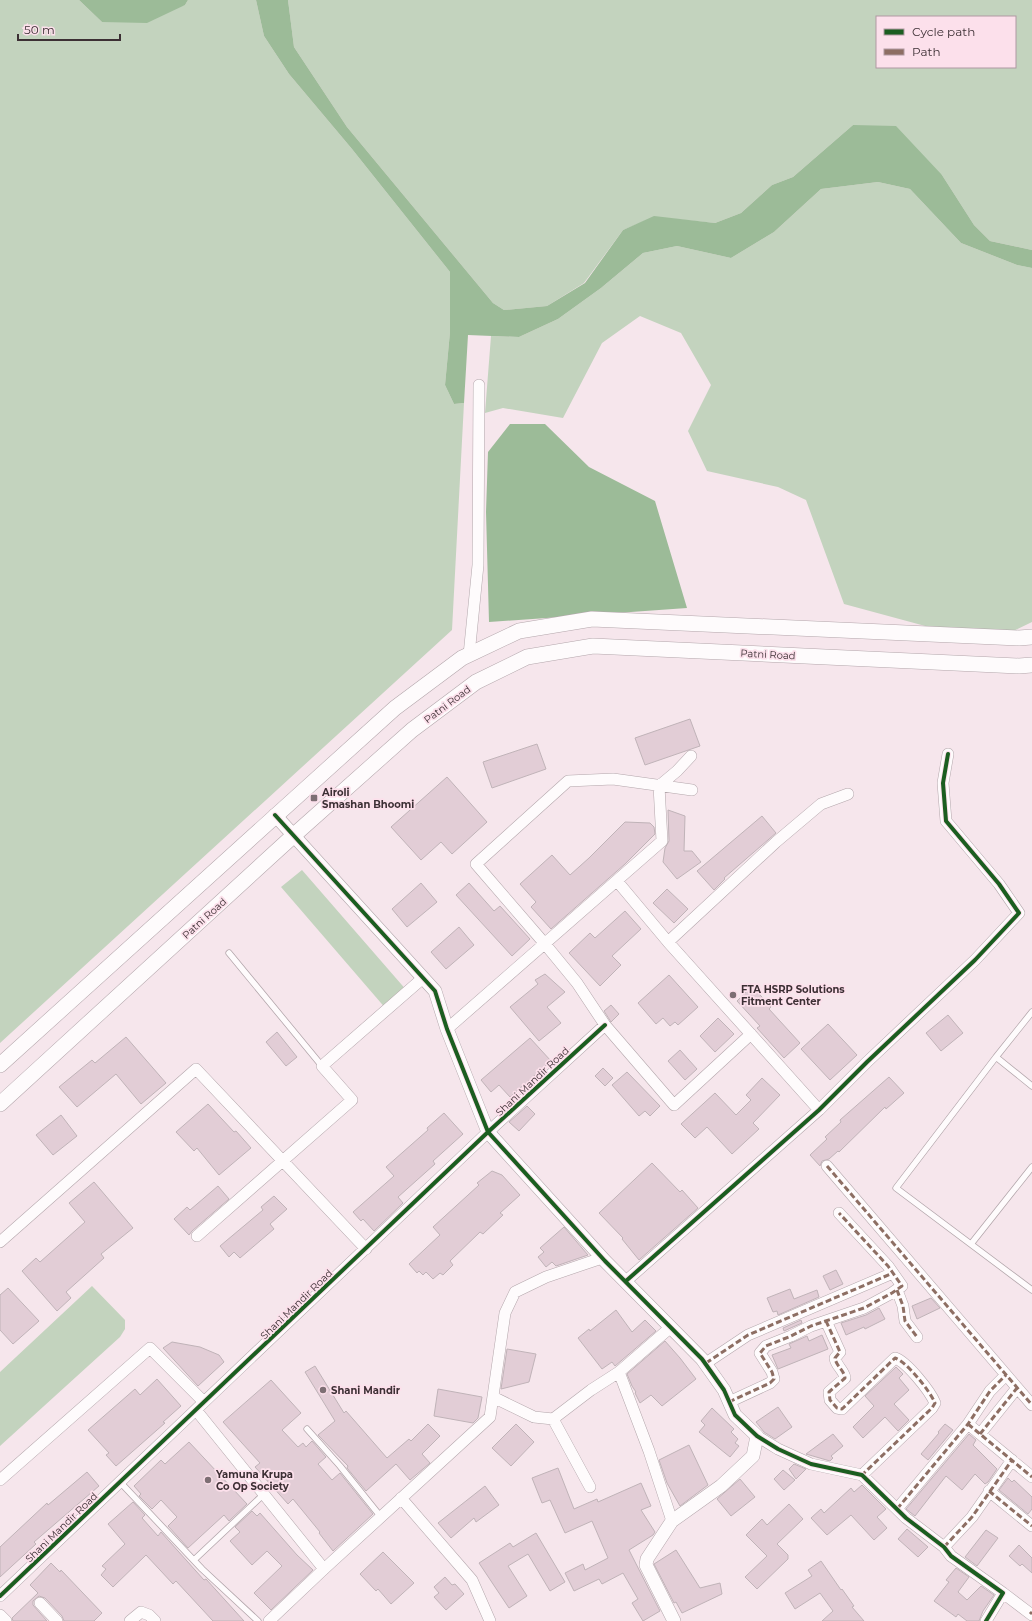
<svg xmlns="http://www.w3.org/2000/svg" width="1032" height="1621" font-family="Montserrat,sans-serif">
	<rect width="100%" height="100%" fill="#f6e6ec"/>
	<path fill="#c3d3be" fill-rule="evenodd" d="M0,0H79L102,22L185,5L188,0H256L264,36L289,74L352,149L450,272V332L445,385L454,404L464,403L452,630L0,1043Z
		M288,0H1032V250L990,241L974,225L942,175L853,125L793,177L772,185L741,213L715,223L654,217L623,230L584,283L547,306L504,310L493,303L347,127L294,47ZM877,17H1015V67H877Z
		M878,182L910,189L961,243L1017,265L1032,268V622L988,643L844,604L806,500L778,487L707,471L688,431L711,385L681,333L640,316L602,343L563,418L503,408L485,413L491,336L519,337L558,319L601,288L643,253L677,246L731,258L774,232L821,189Z
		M302,870L408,992L387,1010L281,887Z
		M92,1286L125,1320V1329L120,1337L0,1446V1372Z"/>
	<path fill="#9cbb98" d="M79,0H188L185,5L147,23L102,22Z
		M256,0H288L294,47L347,127L493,303L504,310L547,306L585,283L623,230L654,216L715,223L741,213L772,185L793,177L853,125L896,126L942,175L974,225L990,241L1032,250V268L1017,265L961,243L910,189L878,182L821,189L774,232L731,258L677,246L643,253L601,288L558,319L519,337L468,335L464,403L454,404L445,385L450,332V272L352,149L289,74L264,36Z
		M510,424H545L589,467L655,501L687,608L489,622L486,512L488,452Z"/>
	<path fill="#e2cdd6" stroke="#c0b3b8" d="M690,719L700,746L645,765L635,738Z
		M537,744L546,769L492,788L483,762Z
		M447,777L487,822L452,854L441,842L421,860L391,827Z
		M668,810L685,816L684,851H692L701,862L677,879L663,862L665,848L669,841Z
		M762,816L776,833L724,878L725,879L714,890L697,871Z
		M625,822L650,823L654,827L655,834L625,864L551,929L531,907L536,902L520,884L552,855L570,875L589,858Z
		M421,883L437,902L407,927L392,909Z
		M469,883L494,911L500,906L530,939L512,956L456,895Z
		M667,889L688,909L674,923L653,903Z
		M625,911L641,929L612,956L621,965L600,986L569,953L590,933L595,938Z
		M459,927L474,945L446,969L431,952Z
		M545,974L565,992L547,1007L561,1023L539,1041L510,1007L538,984L535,980Z
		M669,975L698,1007L678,1025L675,1022L670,1026L663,1018L656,1024L638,1003Z
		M752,986L771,1007L769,1009L800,1043L784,1058L757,1028L760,1026L737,1001Z
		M611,1005L619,1014L611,1022L604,1011Z
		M948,1015L963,1033L941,1051L926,1033Z
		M718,1018L734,1034L715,1052L700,1036Z
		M828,1024L857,1055L830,1080L801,1049Z
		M277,1032L297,1057L286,1066L266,1042Z
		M126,1037L166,1083L141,1104L116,1074L77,1107L59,1087L92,1060L95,1063Z
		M530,1038L551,1061L510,1097L499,1085L491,1092L481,1080Z
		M680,1050L697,1069L685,1080L668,1061Z
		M603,1068L613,1078L605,1086L595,1076Z
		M627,1072L660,1106L650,1116L645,1111L639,1116L612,1085Z
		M889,1077L904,1093L886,1109L885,1107L839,1152L838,1151L829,1159L822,1161L820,1166L810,1155L827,1139L825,1137L841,1122L840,1120Z
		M762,1078L780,1095L753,1123L759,1129L732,1154L707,1127L695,1138L681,1124L715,1093L736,1115L751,1100L746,1095Z
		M208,1104L234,1132L236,1131L251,1148L219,1175L197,1148L194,1151L176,1132Z
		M527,1106L535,1114L519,1131L509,1122Z
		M444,1113L463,1134L433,1161L435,1164L398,1197L403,1203L374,1231L363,1219L361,1221L353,1212L394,1176L386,1167L428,1130L427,1128Z
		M61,1115L77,1136L53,1155L36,1135Z
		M652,1163L680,1192L682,1190L698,1208L639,1260L622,1239L623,1238L599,1213Z
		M492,1171L502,1175L520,1195L500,1213L503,1215L483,1234L480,1232L450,1261L453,1265L443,1275L440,1273L433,1279L426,1272L423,1275L419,1271L417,1273L409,1264L440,1235L433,1227L479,1185L477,1183Z
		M94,1182L133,1228L101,1254L104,1258L66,1292L71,1298L57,1311L22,1271L36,1258L40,1262L85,1222L69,1203Z
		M218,1186L229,1199L192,1231L189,1235L174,1219L187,1207L190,1210Z
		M274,1196L287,1209L270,1224L274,1229L240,1258L234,1252L229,1257L220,1246L263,1210L261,1207Z
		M564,1227L588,1255L556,1266L552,1262L546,1267L538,1257L544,1252L540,1248Z
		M836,1270L843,1284L830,1290L823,1276Z
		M8,1288L39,1321L13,1344L0,1330V1295Z
		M790,1289L794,1299L817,1290L819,1297L778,1315L777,1311L773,1312L767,1298Z
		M931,1298L940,1308L917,1319L912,1306Z
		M879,1308L885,1319L865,1329L864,1327L846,1335L841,1323L866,1315Z
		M616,1310L632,1332L645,1320L656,1331L615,1366L612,1362L602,1369L578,1338L589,1329L590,1331Z
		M801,1320L802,1323L784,1331L783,1328Z
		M822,1335L828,1349L778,1369L772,1355L791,1348L789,1344L807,1336L809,1341Z
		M665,1341L680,1358L696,1379L662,1406L651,1395L640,1403L635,1393L636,1392L632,1386L627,1374Z
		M172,1342L200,1347L219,1355L224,1362L198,1386L163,1348Z
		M507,1349L536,1354L529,1382L501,1389Z
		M315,1366L344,1413L346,1411L387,1458L409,1439L411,1441L428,1424L440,1436L422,1454L430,1463L410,1480L396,1464L366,1491L347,1468L348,1466L318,1435L335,1421L305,1372Z
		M896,1367L903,1374L899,1378L909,1390L894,1404L909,1420L898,1431L885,1417L863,1438L853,1427L874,1406L865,1396Z
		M157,1379L181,1406L163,1422L165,1423L116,1466L106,1455L109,1453L88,1430L135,1389L140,1395Z
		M271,1380L301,1413L282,1430L298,1447L303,1443L306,1447L312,1441L326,1457L318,1464L332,1480L340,1473L373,1514L333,1551L319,1533L320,1532L293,1499L288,1504L255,1467L260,1463L223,1422Z
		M438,1389L482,1397L478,1418L473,1423L434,1416Z
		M778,1407L792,1427L775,1439L764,1432L756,1422Z
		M712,1408L734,1429L731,1432L738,1439L735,1443L739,1446L730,1457L699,1432L705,1425L701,1421Z
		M516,1424L534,1442L511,1466L492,1448Z
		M945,1424L953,1430L928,1460L921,1454L939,1433L938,1432Z
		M833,1434L843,1446L831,1456L833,1458L830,1461L806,1454Z
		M969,1434L976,1440L973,1445L997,1469L988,1482L985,1484L975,1474L962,1490L946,1476L915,1516L906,1509Z
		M189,1442L247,1504L229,1521L224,1515L188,1548L168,1526L177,1517L161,1500L152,1509L139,1496L141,1494L134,1486L161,1460L165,1464Z
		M689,1445L708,1485L680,1506L667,1483L659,1460Z
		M794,1464L806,1469L796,1479L789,1469Z
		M558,1468L574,1509L597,1499L598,1502L641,1483L651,1506L641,1510L655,1532L653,1535L629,1550L660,1611L643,1621L632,1603L638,1599L623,1573L602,1584L599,1579L574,1591L565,1573L583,1564L585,1570L608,1558L592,1521L565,1533L550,1500L542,1503L532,1478Z
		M783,1470L795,1480L784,1490L774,1479Z
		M87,1472L99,1486L34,1542L36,1544L0,1577V1547L47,1503L48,1505Z
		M1008,1478L1012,1482L1014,1480L1032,1497V1509L1028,1514L999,1490Z
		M740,1479L755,1497L731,1516L717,1499Z
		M862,1485L886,1509L877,1517L887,1528L874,1540L851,1515L827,1535L811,1518L821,1509L824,1513L851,1488L854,1492Z
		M485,1486L499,1505L476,1522L474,1518L451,1538L438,1523Z
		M133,1502L145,1515L142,1518L158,1536L161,1532L204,1580L206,1579L244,1621H213L176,1581L173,1584L146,1555L113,1587L101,1575L106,1569L102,1566L125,1544L108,1524Z
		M789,1504L803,1519L777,1544L788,1555V1559L757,1589L745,1577L767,1556L746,1535L762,1519L767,1525Z
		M252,1511L257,1516L260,1513L297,1555L313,1570L271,1610L254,1593L282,1566L267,1551L252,1565L230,1541L240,1532L235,1527Z
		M907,1529L928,1547L918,1557L898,1539Z
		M986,1530L998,1538L977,1566L965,1557Z
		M536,1533L565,1582L550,1591L528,1554L508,1566L527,1596L509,1608L479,1563L510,1543L513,1547Z
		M1019,1545L1032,1558V1573L1022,1564L1020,1566L1009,1556Z
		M676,1550L700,1588L720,1583L722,1594L682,1613L676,1602L674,1603L654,1564Z
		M383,1552L414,1583L391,1604L378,1589L376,1591L360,1574Z
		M821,1561L841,1590L842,1589L854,1606L852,1607L864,1621H822L833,1611L820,1593L795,1609L785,1593L812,1576L808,1570Z
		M51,1563L60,1572L61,1570L102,1613L94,1621H64L62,1616L45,1598L39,1596L33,1601V1605L47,1621H13L12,1618L38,1593L30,1585Z
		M956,1568L969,1577L958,1592L967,1600L981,1586L994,1595L983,1611L979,1621H967L958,1614L956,1617L934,1601L949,1582L946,1580Z
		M445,1577L452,1585L455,1584L464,1594L446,1610L434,1597L439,1593L434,1587Z"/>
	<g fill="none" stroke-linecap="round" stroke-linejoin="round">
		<g stroke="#b3a6ab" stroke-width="7">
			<path id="service" d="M229,953L322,1066
				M1032,1012L996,1057L896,1188L1032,1290
				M996,1057L1032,1086
				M971,1244L1032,1167
				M307,1429L340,1466L381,1517
				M120,1482L202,1569L258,1621
				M194,1560L264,1494"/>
		</g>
		<g stroke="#b3a6ab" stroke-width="12">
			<path id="minor" d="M469,655L478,565L479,385
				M692,790L613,779L568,781L476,864L545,944L577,983L605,1025L674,1105L751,1034
				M617,881L668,942L819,1110
				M668,942L776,842L821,804L848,794
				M447,1029L662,841L659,786L677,771L691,756
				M827,1166L1032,1405
				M197,1236L352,1100L322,1066L423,978
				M0,1242L196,1069L366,1249
				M626,1281L819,1110L867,1062L975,960L1019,913L999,884L946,821L943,783L948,754
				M897,1290L903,1306L905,1321L917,1337
				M826,1321L840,1352L835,1358C836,1366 844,1370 845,1378L829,1392L830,1400L837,1408L842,1409L895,1358C907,1362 930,1391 935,1403L932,1408L862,1475
				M706,1363L748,1335L893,1273
				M619,1372L671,1327
				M493,1397L534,1417L553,1419L591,1390L619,1372L649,1451L672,1521
				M729,1402L770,1383L774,1379L772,1372L760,1353L766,1346L791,1336L811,1326L864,1308L892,1293L902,1286L888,1266L839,1213
				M196,1410L324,1569
				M553,1419L590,1487
				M968,1424L1032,1477
				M980,1434L1017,1388
				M757,1436L778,1449L811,1464L862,1475L906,1518L944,1547L951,1556L1003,1593L986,1621
				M0,1480L150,1348L204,1402
				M989,1491L1032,1526
				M401,1498L472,1580L490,1621
				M897,1509L968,1424L990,1391L1006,1375
				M944,1547L972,1517L1012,1460
				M1003,1593L1032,1615
				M0,1596L488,1132L605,1025
				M40,1603L57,1621
				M0,1615L6,1621
				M130,1621L141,1612L149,1615L155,1621
				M269,1621L324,1569L490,1417L505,1313L515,1292L546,1277L602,1258"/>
		</g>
		<g stroke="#b3a6ab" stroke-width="14">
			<path id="tertiary" d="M275,815L435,991L447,1029L488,1132L605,1261L702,1359L724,1390L735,1415L757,1436L753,1456L721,1486L672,1521L647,1559L646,1565L674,1621"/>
		</g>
		<g stroke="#b3a6ab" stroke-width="16">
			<path id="secondary" d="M0,1065L395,708L462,658L519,631L592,619L1019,638L1032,637
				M0,1104L293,836L412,730L476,682L527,657L593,646L1019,666L1032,665"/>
		</g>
		<use href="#service" stroke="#fefbfc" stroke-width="5.5"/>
		<use href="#minor" stroke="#fefbfc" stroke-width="11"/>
		<use href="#tertiary" stroke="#fefbfc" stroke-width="13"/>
		<use href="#secondary" stroke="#fefbfc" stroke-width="15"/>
		<path stroke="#8d6e63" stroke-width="3" stroke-dasharray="6 3" stroke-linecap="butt" d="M827,1166L1032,1405
			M897,1290L903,1306L905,1321L917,1337
			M826,1321L840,1352L835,1358C836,1366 844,1370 845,1378L829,1392L830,1400L837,1408L842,1409L895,1358C907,1362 930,1391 935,1403L932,1408L862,1475
			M706,1363L748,1335L893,1273
			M729,1402L770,1383L774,1379L772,1372L760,1353L766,1346L791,1336L811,1326L864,1308L892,1293L902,1286L888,1266L839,1213
			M968,1424L1032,1477
			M980,1434L1017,1388
			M989,1491L1032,1526
			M897,1509L968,1424L990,1391L1006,1375
			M944,1547L972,1517L1012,1460
			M1030,1614L1032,1612"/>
		<g stroke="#fce0eb" stroke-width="6">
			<path id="cycleway" d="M275,815L435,991L447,1029L488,1132L605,1261L702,1359L724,1390L735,1415L757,1436L778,1449L811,1464L862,1475L906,1518L944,1547L951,1556L1003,1593L986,1621
				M626,1281L819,1110L867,1062L975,960L1019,913L999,884L946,821L943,783L948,754
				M0,1596L488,1132L605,1025"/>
		</g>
		<use href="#cycleway" stroke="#1b5e20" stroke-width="4"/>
	</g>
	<g fill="#7d6f74" stroke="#fce0eb" stroke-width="1.5">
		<rect x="310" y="794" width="8" height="8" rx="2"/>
		<circle cx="733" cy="995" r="4"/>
		<circle cx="323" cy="1390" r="4"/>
		<circle cx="208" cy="1480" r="4"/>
	</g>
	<g text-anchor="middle" stroke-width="3.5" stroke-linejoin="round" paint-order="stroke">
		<g font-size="10" fill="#3c2f34" stroke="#fce0eb">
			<text transform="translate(768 654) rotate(3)" y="4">Patni Road</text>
			<text transform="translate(447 704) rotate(-37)" y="4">Patni Road</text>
			<text transform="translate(204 918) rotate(-42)" y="4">Patni Road</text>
			<text transform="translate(532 1081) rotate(-43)" y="4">Shani Mandir Road</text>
			<text transform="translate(296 1304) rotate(-44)" y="4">Shani Mandir Road</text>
			<text transform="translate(61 1527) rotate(-44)" y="4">Shani Mandir Road</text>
		</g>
		<g font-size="10" font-weight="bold" fill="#3c2f34" stroke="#fce0eb" text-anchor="start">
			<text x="322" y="796">Airoli<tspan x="322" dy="12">Smashan Bhoomi</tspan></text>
			<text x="741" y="993">FTA HSRP Solutions<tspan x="741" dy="12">Fitment Center</tspan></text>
			<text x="331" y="1394">Shani Mandir</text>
			<text x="216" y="1478">Yamuna Krupa<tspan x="216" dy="12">Co Op Society</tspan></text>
		</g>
	</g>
	<rect x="876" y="16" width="140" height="52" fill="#fce0eb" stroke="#af99a2"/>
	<rect x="884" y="29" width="20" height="6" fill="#1b5e20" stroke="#af99a2"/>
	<text x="912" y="36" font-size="12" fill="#3c2f34">Cycle path</text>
	<rect x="884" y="49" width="20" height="6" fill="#8d6e63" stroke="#af99a2"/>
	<text x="912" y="56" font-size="12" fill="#3c2f34">Path</text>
	<path d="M18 34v6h102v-6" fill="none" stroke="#3c2f34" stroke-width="2"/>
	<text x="24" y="34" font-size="12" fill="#3c2f34" stroke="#fce0eb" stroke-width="3" paint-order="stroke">50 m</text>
</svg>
